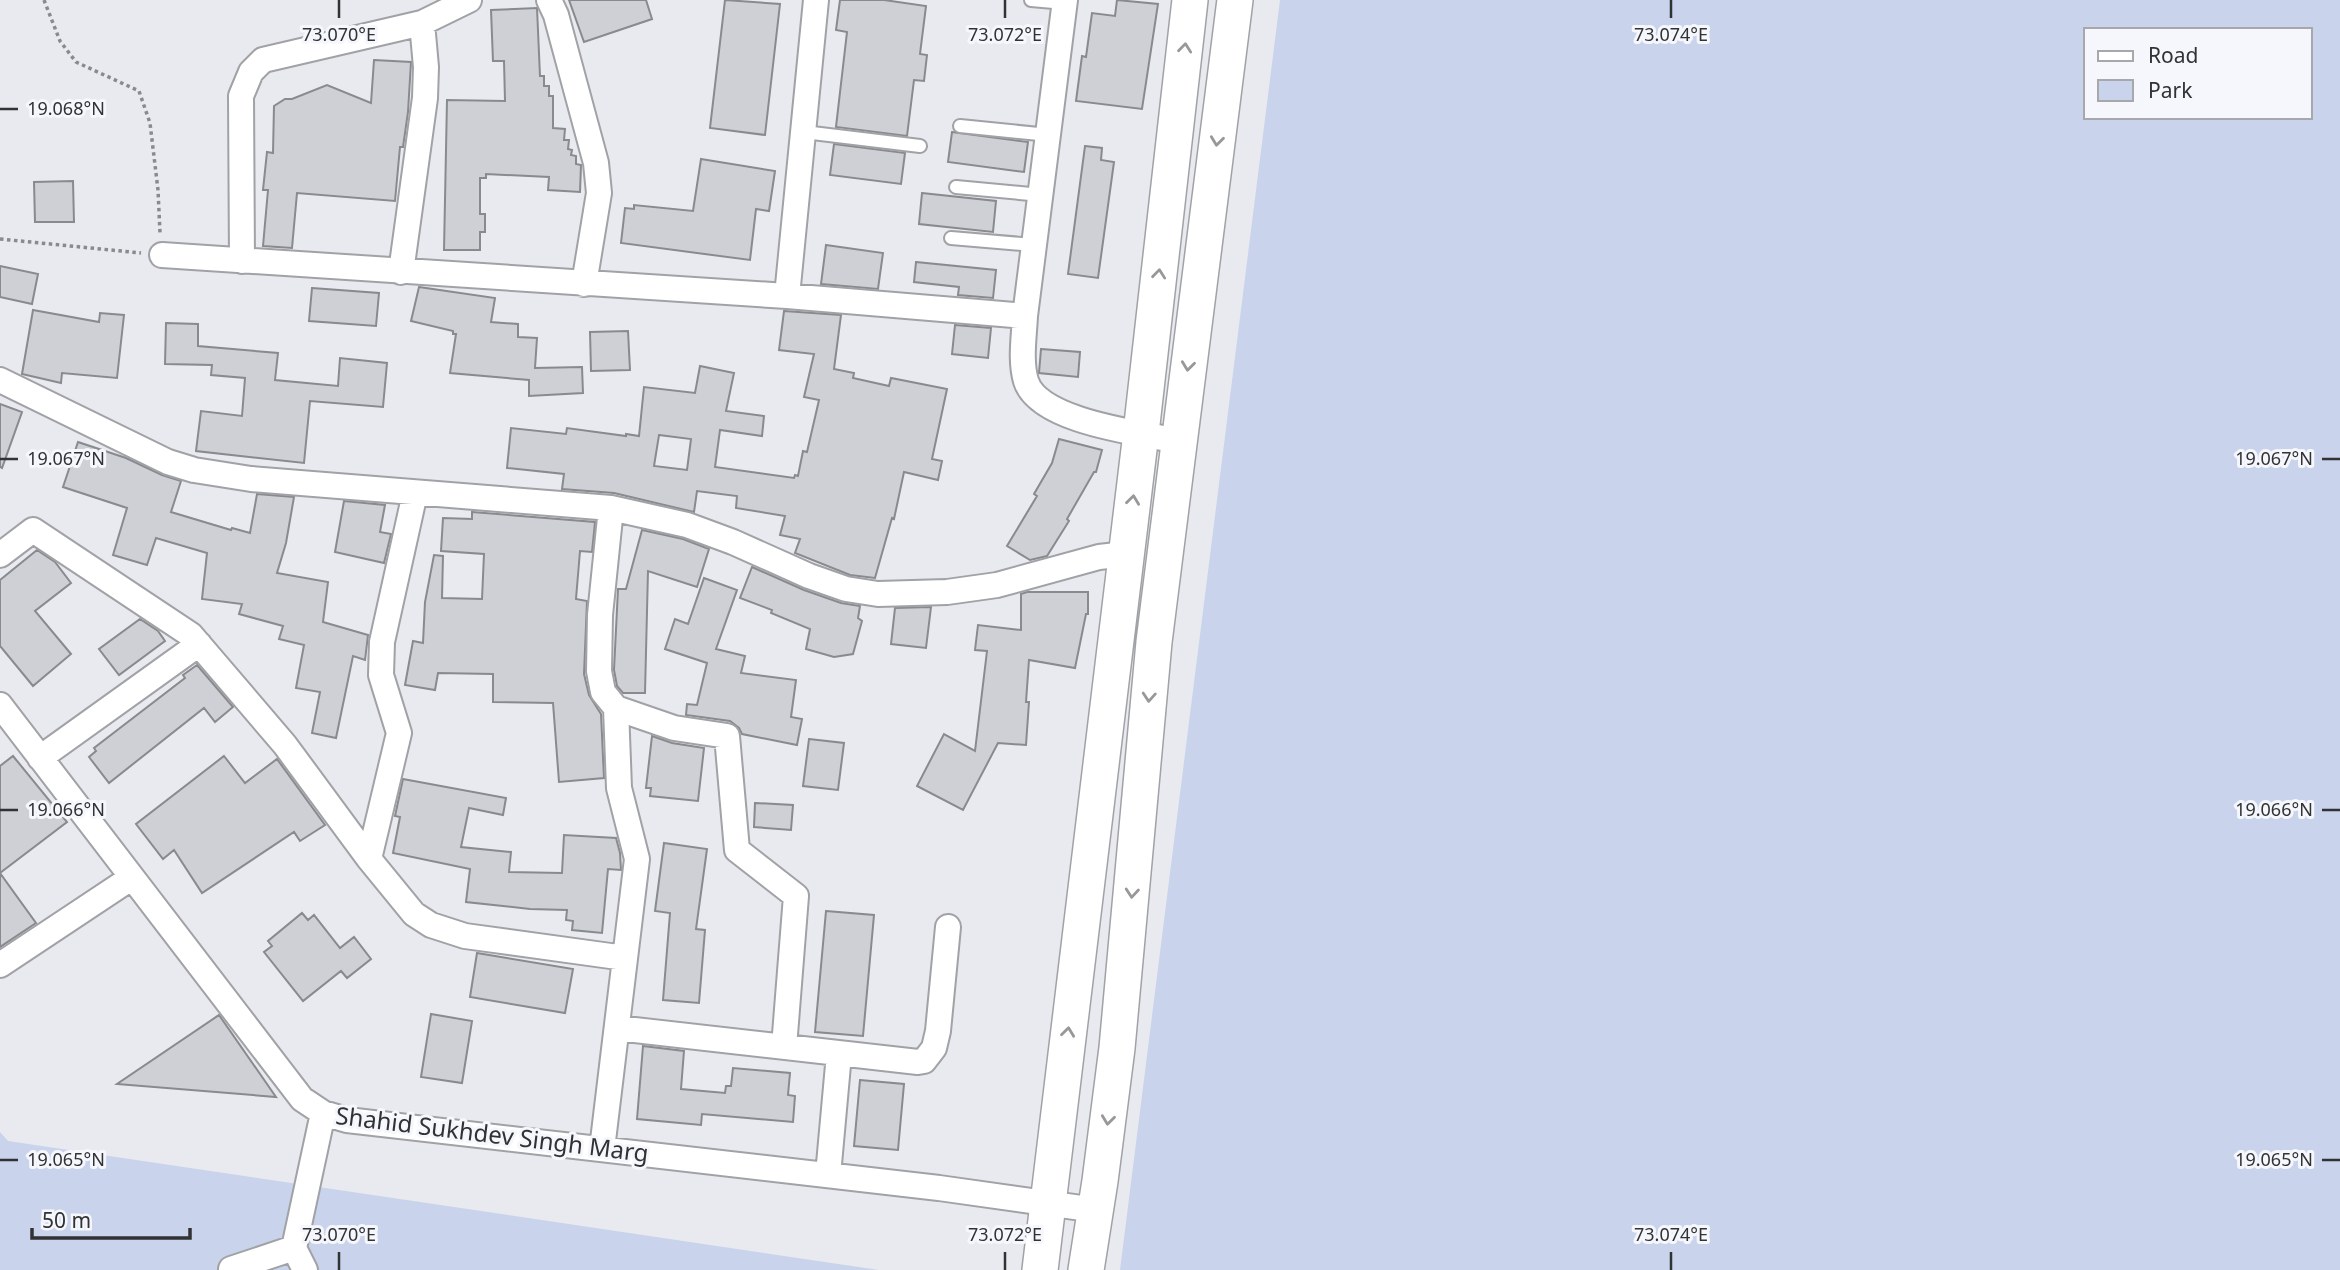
<svg xmlns="http://www.w3.org/2000/svg" width="2340" height="1270" font-family="'Noto Sans',sans-serif">
	<rect width="100%" height="100%" fill="#e8eaef"/>
	<path fill="#c9d3ec" fill-rule="evenodd" d="M1280,0H2340V1270H1120ZM2086,30H2310V117H2086Z
		M0,1132L8,1141L879,1270H0Z"/>
	<path fill="#ced0d5" stroke="#888a8e" stroke-width="2" fill-rule="evenodd" d="M569,0H646L652,19L584,42Z
		M725,0L780,4L765,135L710,128Z
		M840,0H884L926,6L920,54L927,55L924,81L914,80L907,136L836,127L847,32L836,30Z
		M1117,0L1158,4L1142,109L1076,101L1082,56L1086,57L1092,13L1115,16Z
		M537,8L540,76H544V86H549V96H553V128L565,129L564,140H569L568,149L572,150L571,155L576,156V164L581,165L580,192L548,190L549,177L486,174V178H480V214H485V232H480V250H444L447,100L505,101L504,61H493L491,10Z
		M374,60L411,62L408,112L403,147H400L395,201L297,193L292,248L263,246L268,190H263L267,152L273,153L274,106L285,99H292L327,85L371,103Z
		M952,132L1028,142L1024,172L948,162Z
		M834,144L905,153L901,184L830,175Z
		M1085,146L1102,148L1101,160L1114,162L1098,278L1068,274Z
		M701,159L775,171L769,211L756,209L750,260L621,243L625,208L634,209V205L693,211Z
		M73,181L74,222H35L34,182Z
		M922,193L996,201L993,232L919,224Z
		M826,245L883,253L878,289L821,284Z
		M916,262L996,270L993,298L958,295L959,287L914,282Z
		M0,266L38,274L32,304L0,297Z
		M419,287L495,298L491,322L518,324V337L537,338L535,368L582,367L583,393L529,396V380L450,373L456,334H453V331L411,321Z
		M312,288L379,293L376,326L309,321Z
		M33,310L99,322L100,313L124,315L117,378L62,373L61,383L22,374Z
		M784,311L841,315L834,369L854,373L853,378L889,386L891,378L947,389L932,459L942,461L938,480L904,472L894,519L892,518L875,578L850,575L795,553L800,539L780,535L785,516L736,508L737,496L697,491L694,512L614,493L562,489L564,474L507,468L511,428L566,434L567,428L626,436V434L639,436L644,387L695,393L700,366L734,373L726,411L764,416L762,436L720,430L715,467L794,478L795,475L798,476L803,451L807,452L819,400L804,397L814,354L779,350ZM659,435L691,439L687,470L654,466Z
		M166,323L198,324V346L278,353L275,380L338,386L340,358L387,363L383,407L310,401L304,463L196,451L201,411L242,416L245,378L211,375L212,365L165,364Z
		M955,325L991,328L988,358L952,354Z
		M628,331L630,370L591,371L590,332Z
		M1041,349L1080,352L1078,377L1039,373Z
		M0,404L22,412L2,468L0,467Z
		M1059,439L1102,450L1096,472H1094L1067,519L1069,521L1047,556L1030,560L1007,546L1037,496L1034,494L1052,463Z
		M78,442L126,458L162,475L181,481L171,512L231,530L232,528L250,533L257,494L294,497L286,543L277,573L328,582L323,622L368,635L365,660L353,656L336,738L312,733L320,692L296,688L304,645L279,639L283,626L239,614L242,604L202,599L207,553L156,538L147,565L113,555L127,508L63,487Z
		M344,501L385,505L380,532L391,534L384,563L335,552Z
		M472,512L595,522L592,552L580,551L576,599L587,601L584,674L589,695L601,714L604,778L559,782L553,703L493,702V674L438,673L435,690L405,685L413,641L423,643L425,602L434,555L443,556L442,598L482,599L484,554L441,551L443,518L472,519Z
		M642,530L683,539L709,549L697,587L648,571L645,693H623L617,686L614,670L618,589H626Z
		M37,550L55,562L71,583L35,611L71,654L33,686L0,646V580Z
		M752,567L804,590L841,603L860,606L858,618L862,621L853,654L834,657L806,649L810,629L771,613L772,610L740,598Z
		M704,578L737,590L716,649L745,656L741,673L796,680L791,717L802,719L797,745L742,734L739,728L730,721L686,715L687,704L697,705L707,663L665,649L675,619L688,624Z
		M1027,592H1088V614H1086L1075,668L1029,660L1026,702H1029L1026,745L998,743L963,810L917,786L944,734L975,751L987,651L975,650L978,625L1021,630V594Z
		M931,607L926,648L891,644L895,608Z
		M140,619L158,631L165,641L119,675L99,649Z
		M197,665L233,707L215,722L204,708L109,783L89,757L96,751L94,748L185,678L183,675Z
		M652,736L672,743L704,748L698,801L650,796L651,788H646Z
		M809,739L844,743L838,790L803,786Z
		M13,756L67,822L0,873L36,923L0,947V766Z
		M224,756L245,783L277,759L325,825L300,841L294,832L202,893L174,850L163,859L136,824Z
		M403,779L506,798L503,815L469,808L461,847L511,852L509,872L562,873L564,835L616,838L620,853L621,870L608,869L602,933L572,930L573,921L566,920L567,910L530,909L466,902L470,869L393,853L400,817L395,816Z
		M755,803L793,805L791,830L754,827Z
		M664,843L707,849L696,929L705,930L699,1003L663,1000L670,913L655,911Z
		M826,911L874,915L863,1036L815,1032Z
		M302,913L308,920L314,915L340,948L354,937L371,959L347,978L341,971L303,1001L264,952L272,946L268,941Z
		M477,953L573,969L565,1013L470,997Z
		M431,1014L472,1021L462,1083L421,1077Z
		M219,1015L276,1097L117,1084Z
		M643,1046L684,1051L681,1089L725,1093L726,1086H731L733,1068L790,1073L788,1095L795,1096L793,1122L702,1114L701,1125L637,1119Z
		M860,1080L904,1084L898,1150L854,1146Z"/>
	<g fill="none" stroke-linecap="round" stroke-linejoin="round">
		<g stroke="#a0a2a6" stroke-width="16">
			<path id="lane" d="M1031,0L1065,3
				M960,126L1049,135
				M804,132L920,146
				M956,187L1041,195
				M951,238L1034,245"/>
		</g>
		<g stroke="#a0a2a6" stroke-width="28">
			<path id="street" d="M549,0L556,15L596,163L599,193L584,284
				M1065,0L1025,316C1024,337 1020,361 1026,381C1039,422 1141,433 1178,441
				M162,255L787,296L1025,316
				M242,261L241,96L251,72L263,60L422,23L469,0
				M401,272L425,98L426,67L422,23
				M787,296L816,0
				M0,380L168,462L194,470L251,479L611,508L687,525L733,542L809,576L846,589L878,594L947,592L997,585L1099,557L1126,554
				M611,508L600,615L599,671L603,692L616,708L674,728L727,736L737,850L796,896L784,1047
				M0,555L33,530L191,635L285,745L369,859L414,914L431,925L465,936L625,958
				M0,705L302,1099L323,1113L347,1120L939,1188L1096,1210
				M40,758L199,644
				M369,859L399,733L381,675L382,642L415,493
				M0,965L131,878
				M617,1028L918,1062L924,1061L934,1048L938,1031L948,927
				M602,1149L637,859L619,788L616,708
				M828,1175L839,1054
				M231,1269L294,1248
				M305,1270L294,1248L323,1113"/>
		</g>
		<g stroke="#a0a2a6" stroke-width="38">
			<path id="secondary" d="M1040,1270L1141,433L1190,0
				M1086,1270L1100,1181L1117,1048L1154,642L1235,0"/>
		</g>
		<path stroke="#888a8d" stroke-width="3.5" stroke-dasharray="3.5 3.5" stroke-linecap="butt" d="M44,0L60,41L76,62L139,91L150,123L158,190L160,233
			M0,239L141,253"/>
		<use href="#lane" stroke="#fff" stroke-width="12"/>
		<use href="#street" stroke="#fff" stroke-width="24"/>
		<use href="#secondary" stroke="#fff" stroke-width="35"/>
	</g>
	<defs><path id="oneway-chevron" d="M-2-3.5L2.5 0L-2 3.5" fill="none" stroke-width="1.6" stroke-linecap="round" stroke-linejoin="round" transform="scale(1.75)"/></defs>
	<g stroke="#98989a">
		<use href="#oneway-chevron" transform="translate(1185 48) rotate(-84)"/>
		<use href="#oneway-chevron" transform="translate(1217 141) rotate(97)"/>
		<use href="#oneway-chevron" transform="translate(1159 274) rotate(-84)"/>
		<use href="#oneway-chevron" transform="translate(1188 366) rotate(97)"/>
		<use href="#oneway-chevron" transform="translate(1133 500) rotate(-83)"/>
		<use href="#oneway-chevron" transform="translate(1149 697) rotate(94)"/>
		<use href="#oneway-chevron" transform="translate(1132 893) rotate(95)"/>
		<use href="#oneway-chevron" transform="translate(1068 1032) rotate(-83)"/>
		<use href="#oneway-chevron" transform="translate(1108 1120) rotate(97)"/>
	</g>
	<path fill="none" stroke="#313234" stroke-width="2.5" d="M339,0V18M1005,0V18M1671,0V18M0,109H18M0,459H18M2322,459H2340M0,810H18M2322,810H2340M0,1160H18M2322,1160H2340M339,1252V1270M1005,1252V1270M1671,1252V1270"/>
	<g text-anchor="middle" stroke-width="6" stroke-linejoin="round" paint-order="stroke">
		<g font-size="24" fill="#313234" stroke="#f5f7fc">
			<text transform="translate(492 1135) rotate(7)" y="8">Shahid Sukhdev Singh Marg</text>
		</g>
	</g>
	<g font-size="18" text-anchor="middle" fill="#313234" stroke="#f5f7fc" stroke-width="6" stroke-linejoin="round" paint-order="stroke">
		<text x="339" y="41">73.070°E</text>
		<text x="1005" y="41">73.072°E</text>
		<text x="1671" y="41">73.074°E</text>
		<text x="66" y="115">19.068°N</text>
		<text x="66" y="465">19.067°N</text>
		<text x="2274" y="465">19.067°N</text>
		<text x="66" y="816">19.066°N</text>
		<text x="2274" y="816">19.066°N</text>
		<text x="66" y="1166">19.065°N</text>
		<text x="2274" y="1166">19.065°N</text>
		<text x="339" y="1241">73.070°E</text>
		<text x="1005" y="1241">73.072°E</text>
		<text x="1671" y="1241">73.074°E</text>
	</g>
	<rect x="2084" y="28" width="228" height="91" fill="#f5f7fc" stroke="#a7a8ac" stroke-width="2"/>
	<rect x="2098" y="51" width="35" height="10" fill="#ffffff" stroke="#a7a8ac" stroke-width="2"/>
	<text x="2148" y="63" font-size="21" fill="#313234">Road</text>
	<rect x="2098" y="80" width="35" height="21" fill="#c9d3ec" stroke="#a7a8ac" stroke-width="2"/>
	<text x="2148" y="98" font-size="21" fill="#313234">Park</text>
	<path d="M32 1228v10h158v-10" fill="none" stroke="#313234" stroke-width="3.5"/>
	<text x="42" y="1228" font-size="21" fill="#313234" stroke="#f5f7fc" stroke-width="5" paint-order="stroke">50 m</text>
</svg>
